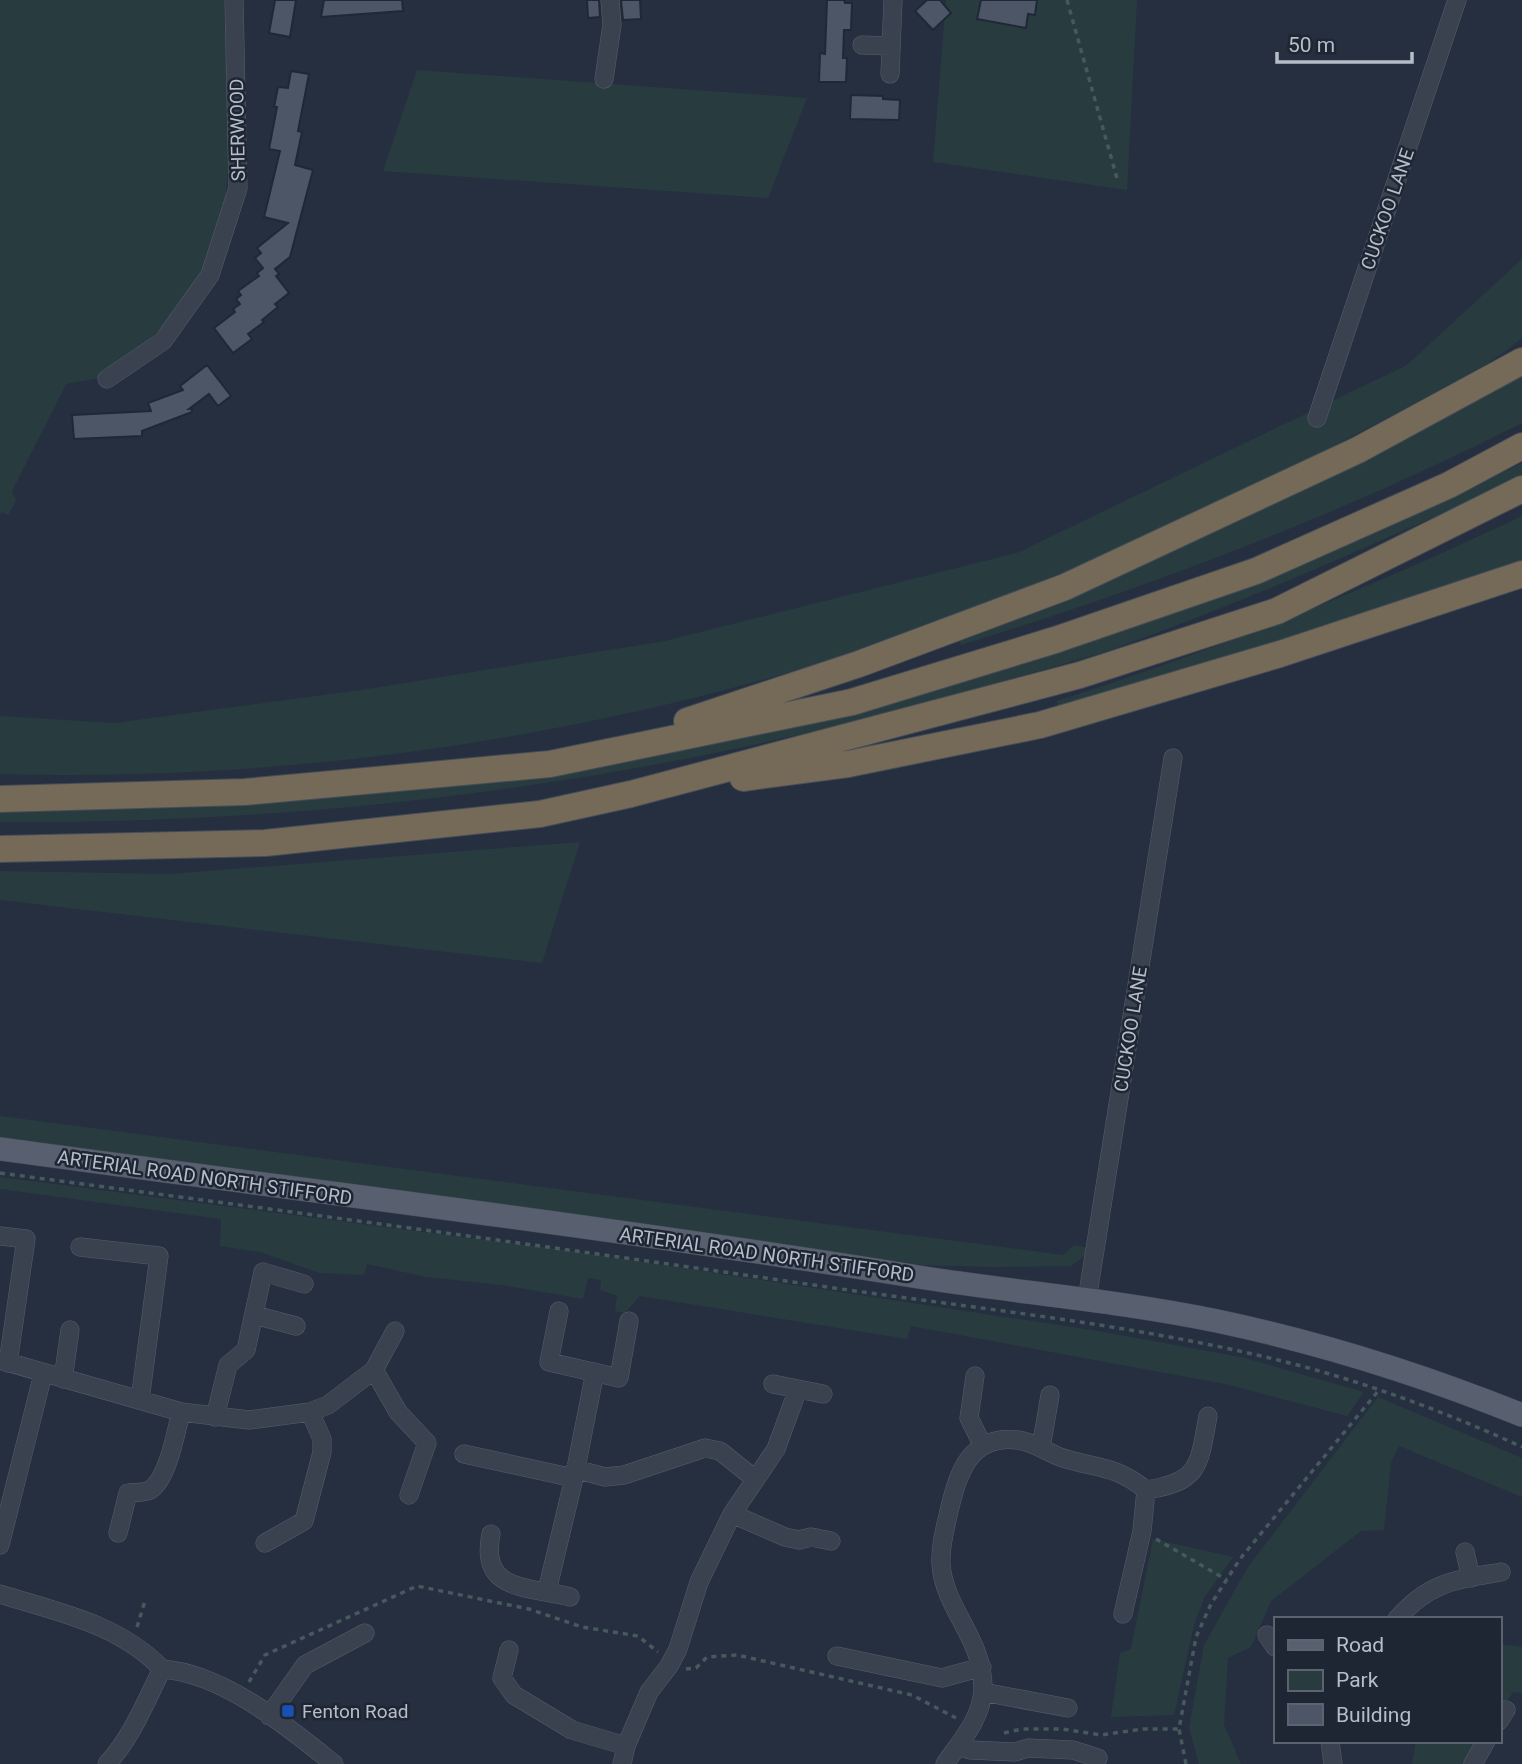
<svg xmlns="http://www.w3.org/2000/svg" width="1522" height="1764" font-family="Roboto,sans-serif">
	<rect width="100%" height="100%" fill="#262f3f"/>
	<path fill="#283c40" d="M0,0H224L229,155L224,216L203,268L173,316L143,346L100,378L66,384L12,491L16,501L8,515L2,512L0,516Z
		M946,0H1137L1127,190L933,162Z
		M417,70L807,98L768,198L383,171Z
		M1522,259V338C1493,363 1460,378 1426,397C1374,425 1322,452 1269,479C1206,510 1143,541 1079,568C1041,584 1003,597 965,612C933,624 900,638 867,649C588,738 293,782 0,774V716L114,723L361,690L665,641L1017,553L1407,365Z
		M1522,370V423C1342,514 1153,586 961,645L959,639Z
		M1522,463V477C1390,537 1258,597 1121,646C1076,662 1030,673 984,686C665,780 333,824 0,822V811L209,807L447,786L1002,669L1151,621L1280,572L1390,525Z
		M1522,516V565L1058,708L1057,701C1216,650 1371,588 1522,516Z
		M580,842L542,963L0,900V871L169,874Z
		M0,1116L1063,1255L1074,1245L1094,1249L1071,1266L992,1267L923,1265L0,1137Z
		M0,1177L563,1250L1098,1331L1245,1358L1364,1392L1347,1416L1225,1384L911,1326L907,1339L640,1296L625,1313L615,1311L617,1296L600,1290L601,1280L588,1278L583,1299L502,1285L426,1277L367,1264L364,1275L320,1273L260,1252L220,1246L221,1219L0,1189Z
		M1378,1397L1522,1458V1497L1399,1446L1391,1463L1384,1530L1361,1531L1271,1601L1251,1647L1228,1658L1224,1725L1241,1764H1199L1189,1728L1204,1645L1248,1567Z
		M1153,1539L1233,1557L1204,1598L1194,1625L1174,1715L1111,1717L1120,1653L1131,1649Z
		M1499,1644L1522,1647V1693L1513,1692L1499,1715Z
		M1416,1741H1483L1469,1764H1412Z"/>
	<path fill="#4c5667" stroke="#202836" stroke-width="2" d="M275,0H296L290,37L269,33Z
		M324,0H402L403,11L321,17Z
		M587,0H599L600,17L588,18Z
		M621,0H640L641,19L623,20Z
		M827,0H844L845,3H852L851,30H844L843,58H847L846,82H819L820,53L825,54Z
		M927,0H940L951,13L933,30L915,11Z
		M981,0H1037L1035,15L1028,14L1026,28L977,19Z
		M291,71L309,74L298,131L302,132L295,165L313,170L290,257L275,269L279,274L276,276L289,293L275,304L278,307L262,320L264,322L248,334L252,339L233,353L214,328L235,312L233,309L240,304L236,299L241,295L238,291L259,276L257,273L263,268L255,258L261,253L257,248L288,223L264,217L280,151L269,149L277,107H274L278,87L288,88Z
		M851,95L883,96V99L900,100L899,120L850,119Z
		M207,365L231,396L218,406L209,394L189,409H192V412L142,431V436L74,439L72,415L151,411L148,403L183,390L180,386Z"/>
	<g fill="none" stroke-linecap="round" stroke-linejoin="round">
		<g stroke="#575f6c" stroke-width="19">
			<path id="minor" d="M862,45L891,46
				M890,74L893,0
				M604,79L612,25L610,0
				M107,379L163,341L210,275L238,188L234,0
				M1317,418L1457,0
				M0,1236L26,1239L8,1363
				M80,1247L159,1256L140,1400
				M1087,1300L1173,758
				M559,1311L549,1362L619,1378L629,1321
				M254,1315L296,1326
				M0,1360L181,1412L249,1420L310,1412L328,1405L374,1370L395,1331
				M374,1370L398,1412L427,1443L409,1495
				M975,1376L969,1418L983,1446
				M63,1379L70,1330
				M773,1384L823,1394
				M215,1417L228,1365L246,1350L263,1272L304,1284
				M1041,1448L1050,1395
				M464,1454L574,1478
				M575,1469L605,1477L624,1475L705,1448L720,1451L755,1479
				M1146,1490C1201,1482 1199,1464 1208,1416
				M732,1514L785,1537L799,1540L811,1537L831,1541
				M118,1533L128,1493C134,1492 145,1493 150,1490C168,1479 176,1431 181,1412
				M491,1534C479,1592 528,1586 570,1597
				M265,1543L304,1521L322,1452V1439L310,1412
				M0,1545L43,1374
				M1465,1552L1471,1578
				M547,1591L574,1478L595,1372
				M0,1594C57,1612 120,1624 162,1669C223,1673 288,1727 334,1764
				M1397,1619C1429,1582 1455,1580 1501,1572
				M1267,1635L1275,1647
				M509,1650L502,1678L514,1695L572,1730L626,1746
				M837,1656L942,1678L982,1667
				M983,1692L1068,1708
				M269,1716L305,1665L365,1633
				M1499,1721L1506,1710
				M1330,1741L1333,1764
				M958,1746L970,1750L1015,1752L1028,1748L1073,1750L1098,1758
				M107,1764C132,1737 146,1701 162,1669
				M622,1764L626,1746L649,1692L669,1666L678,1649L699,1582L732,1514L776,1449L798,1389
				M945,1764C961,1741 982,1718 983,1689C984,1639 944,1609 941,1564C940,1546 945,1529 949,1511C958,1474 969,1434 1018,1440C1034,1442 1048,1453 1063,1458C1098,1469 1115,1465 1146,1490L1142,1531L1123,1614
				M1473,1764L1486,1741"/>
		</g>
		<g stroke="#434a58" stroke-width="24">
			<path id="major" d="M0,1149C308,1191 618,1228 925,1278C1022,1293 1121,1301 1217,1321C1322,1343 1423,1375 1522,1415"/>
		</g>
		<g stroke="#444c59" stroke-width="28">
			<path id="highway" d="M687,721L859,664L1065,587L1358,450L1522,361
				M743,778L848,764L1040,725L1280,654L1522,574
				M0,799L245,792L550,764L852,702L1055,640L1256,571L1449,485L1522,446
				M0,849L265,843L540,814L631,794L1080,675L1277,611L1522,489"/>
		</g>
		<path stroke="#46595d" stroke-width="3.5" stroke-dasharray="5 5" stroke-linecap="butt" d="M1067,0L1118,182
			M0,1173C278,1210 556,1247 834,1288C975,1308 1118,1323 1257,1355C1349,1376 1437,1408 1522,1447
			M1156,1539L1227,1580
			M137,1627L145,1601
			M686,1669L696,1668L707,1657L737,1655L912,1695L956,1718
			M249,1682L265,1655L417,1586L529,1609L582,1627L638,1636L658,1652
			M1004,1733L1022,1729H1062L1101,1735L1143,1729H1179
			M1186,1764L1179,1729L1196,1637L1211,1604L1240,1559L1379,1390"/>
		<use href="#minor" stroke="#3a414f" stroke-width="18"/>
		<use href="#major" stroke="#58606f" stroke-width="23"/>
		<use href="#highway" stroke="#746a57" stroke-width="26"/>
	</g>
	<rect fill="#1a4fb4" stroke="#1e2634" stroke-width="2.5" x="281" y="1704" width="14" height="14" rx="3.5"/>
	<g text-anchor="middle" stroke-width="5" stroke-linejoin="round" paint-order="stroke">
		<g font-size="19" fill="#b6bdc9" stroke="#1e2634">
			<text transform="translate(237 130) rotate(-91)" y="7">SHERWOOD</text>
			<text transform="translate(1387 209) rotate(-71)" y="7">CUCKOO LANE</text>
			<text transform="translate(1130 1029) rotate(-81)" y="7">CUCKOO LANE</text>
			<text transform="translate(205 1177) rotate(8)" y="7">ARTERIAL ROAD NORTH STIFFORD</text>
			<text transform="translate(767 1254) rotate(8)" y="7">ARTERIAL ROAD NORTH STIFFORD</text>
		</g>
		<g font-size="19" fill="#b6bdc9" stroke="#1e2634" text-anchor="start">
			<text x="302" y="1718">Fenton Road</text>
		</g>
	</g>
	<rect x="1274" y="1617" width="228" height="126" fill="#1e2634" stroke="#5b6270" stroke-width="2"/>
	<rect x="1288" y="1640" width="35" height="10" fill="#58606f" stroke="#5b6270" stroke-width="2"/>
	<text x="1336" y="1652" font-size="21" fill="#b6bdc9">Road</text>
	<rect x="1288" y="1670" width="35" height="21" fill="#283c40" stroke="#5b6270" stroke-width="2"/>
	<text x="1336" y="1687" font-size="21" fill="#b6bdc9">Park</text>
	<rect x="1288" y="1704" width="35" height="21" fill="#4c5667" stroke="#5b6270" stroke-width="2"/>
	<text x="1336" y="1722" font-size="21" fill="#b6bdc9">Building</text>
	<path d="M1277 52v10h135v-10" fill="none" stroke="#b6bdc9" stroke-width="3.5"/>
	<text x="1288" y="52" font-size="21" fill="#b6bdc9" stroke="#1e2634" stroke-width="5" paint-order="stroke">50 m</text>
</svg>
